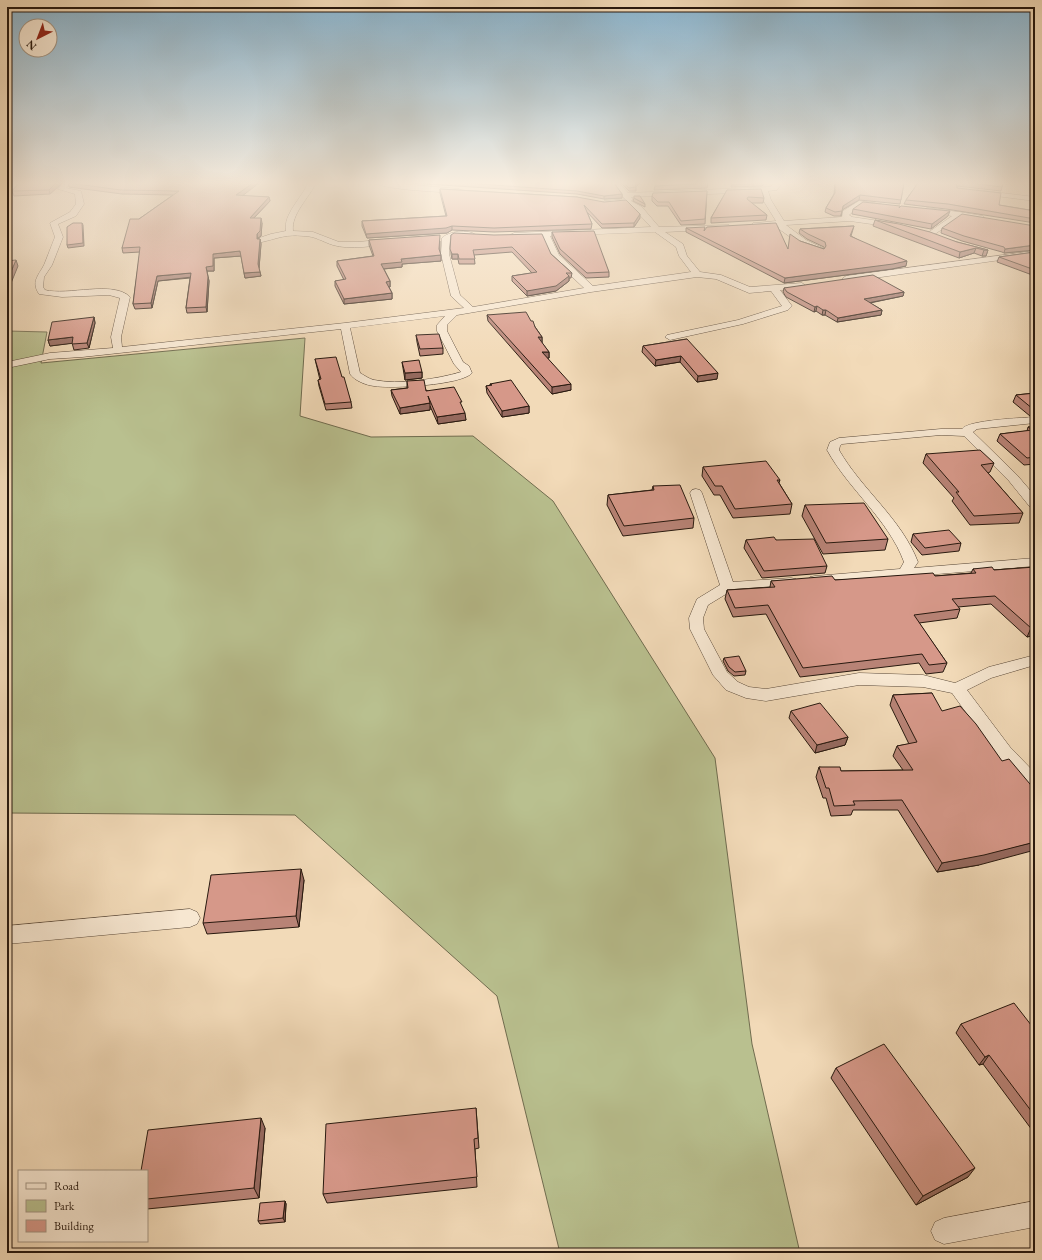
<svg xmlns="http://www.w3.org/2000/svg" width="1042" height="1260" font-family="'EB Garamond',serif">
	<rect width="100%" height="100%" fill="#f2dab8"/>
	<filter id="stains"><feTurbulence type="fractalNoise" baseFrequency=".005" numOctaves="4"/><feColorMatrix values="0 0 0 0 .2 0 0 0 0 .09 0 0 0 0 .02 0 0 0 .5 -.17"/></filter>
	<radialGradient id="worn" r=".72"><stop offset=".6" stop-color="#630" stop-opacity="0"/><stop offset="1" stop-color="#630" stop-opacity=".3"/></radialGradient>
	<path fill="#b9c08f" stroke="#706c4f" d="M7,331L47,332L41,363L305,338L300,416L371,437L473,436L553,501L715,758L752,1044L800,1253H560L497,996L295,815L7,813Z"/>
	<g fill="none" stroke-linecap="round" stroke-linejoin="round">
		<g stroke="#5a4939" stroke-width="1">
			<path id="minor" d="M63,183H70L66,188L81,191L84,204L76,216L58,224L63,237L52,265L44,277L43,287L45,290C67,296 114,280 130,297L121,337L122,347L345,323L464,308L451,296L441,254L442,238C449,231 468,229 476,235C469,240 458,234 450,239L449,254L460,295L473,307L584,288L552,258L542,236L514,237L510,235L514,233L651,227L636,211L626,203L604,205V201L625,199L613,183H619L628,193L770,187L775,183H782L777,190L768,191L771,200L784,221L842,217L843,211L859,201L881,204L885,206L881,208L861,205L849,215L852,217L893,223L897,225L893,227L850,221L786,225L806,240L823,248L824,250L823,252H820L800,244L779,229L778,226L753,227V223H756L776,221L763,200L761,192L631,197L633,199L631,201L642,207L659,227L729,225V229H726L665,232L683,244L687,256L700,272L721,275L750,287L802,283L806,286L802,289L780,290L792,306L788,310L743,324L670,340L665,337L667,335L738,320L782,306L771,291L749,293L716,279L697,277L591,292L457,315L447,325V331L463,362L469,366L472,373C462,385 391,389 374,386C366,385 355,381 350,374L341,329L82,357L50,359L7,368V362L50,353L113,348L111,337L120,298L109,295L62,297L39,294C31,282 38,276 44,265C48,256 51,246 55,237L50,223L70,212L76,204L75,194L58,189ZM655,232L676,247L679,256L691,272L593,286L559,255L550,236ZM445,316L437,325V331L454,364L461,372C438,379 398,385 374,380C369,379 364,375 360,373L350,328Z
				M308,183H316C309,198 291,214 293,231L313,232L339,242H358L389,239L393,241L392,243C376,246 349,250 333,245C323,242 315,236 304,236C286,234 279,238 262,242H259V238L271,234L286,231C283,214 302,198 308,183Z
				M375,183H391L459,189L463,191L459,193C444,192 385,190 375,183Z
				M977,190L1035,197V201L980,194H977Z
				M927,208L959,212L983,216L984,218L980,220L960,217L932,236L928,234L929,232L952,216L927,212Z
				M1035,251V255L846,282L842,279L846,276Z
				M1035,417V423L977,429L973,432L1017,475L1035,496V508L1030,507L1009,481L964,436L941,435L842,444L840,446L839,450C862,490 901,518 918,562L914,568L1035,558V566L815,584L810,583L808,580L810,577L815,576L900,569L904,562C888,519 849,490 827,450L830,442L839,438L941,429H962C968,420 1022,418 1035,417Z
				M696,489L700,490L702,493L733,582L791,578L796,579L798,582L796,585L791,586L731,591L708,605L703,618L704,629L727,672L738,682L749,687L766,689L859,673L923,675L955,683L989,667L1035,655V665L991,678L967,690L1010,747L1035,773V791L1029,789L998,757L952,693L923,687L859,685L766,701L746,698L726,690L713,675L690,629L689,618L697,599L720,585L690,493L692,490Z
				M190,909L197,912L200,918L197,924L190,927L7,944V926Z
				M1035,1201V1227L944,1244L935,1240L931,1231L935,1222L944,1218Z"/>
		</g>
		<use href="#minor" fill="#f7e7d1" fill-rule="evenodd"/>
	</g>
	<path fill="#b88376" stroke="#28190f" d="M19,183H62L50,194L14,196L12,191Z
		M68,183L242,196L269,197L270,201L254,218L262,223L261,236L258,238V239H260L261,244L259,268L261,276L245,278L241,256L214,258V271H207L209,281L207,312L187,313L186,308L190,278L158,281L152,308L135,309L133,304L140,252L123,253L122,248L139,219L173,195L122,194L69,187Z
		M412,183H614L622,194V198L604,199L577,194Z
		M621,183H640L636,187V191H629Z
		M708,183L707,188L654,190L655,186Z
		M765,183L762,186L731,187V185Z
		M835,183H904L900,204L859,200L842,210L841,216H834L825,212L826,208L834,194Z
		M918,183H1003L1001,191L957,186V188L999,205L1035,211V223L946,209L904,204L906,200Z
		M440,189L577,197L640,218L634,227L602,228L587,212L592,224L591,229L494,232L452,230L447,233L367,238L362,226V221L446,216L440,193Z
		M727,190L764,198L763,203H751L767,215L766,220L711,223V218Z
		M707,191L705,224L681,225L668,206H657L652,201V196Z
		M634,198L645,204V207L633,201Z
		M899,208L948,216L931,229L852,214L853,209Z
		M875,220L957,242L988,250L986,256H982L974,253L959,258L873,226Z
		M854,226L851,236L906,266L892,269L784,283L686,232V228L704,231L788,249L800,241L824,249V247L807,239L799,233L800,229Z
		M1035,226V250L1004,253L1002,252L962,241L941,233L942,228Z
		M552,232L609,272V277L586,278L560,254L552,237Z
		M451,235L551,254L572,273L571,278H569V281L556,291L527,296L512,281V276L532,273L512,252L474,255L475,264H459L458,259H452L451,254Z
		M369,240L440,241V251L441,261L402,264V267L384,269L390,281V287H389L392,293V299L344,304L335,286V281L344,280L337,266V261L373,256L369,245Z
		M1035,252V276L997,262L999,257Z
		M784,288L904,292L903,296L870,303L882,310L881,315L837,322L825,315H822L816,311L814,312L786,297L783,292Z
		M487,315L531,321L542,337V343L549,352V358H547L571,390L552,394L488,321Z
		M94,317L95,323L89,348L74,350L72,343L50,346L48,340Z
		M416,335L443,348V354L420,356L417,342Z
		M687,339L717,379L697,382L680,362L655,366L642,352L643,346Z
		M315,359L342,377L351,402L352,408L326,410L319,386L318,380H320Z
		M402,362L422,372V378L405,380Z
		M407,381L462,407L466,420L438,424L430,406V410L400,414L392,396L391,390L407,388Z
		M490,384L529,406V413L502,417L487,393L486,386H490Z
		M1035,393V416H1030L1013,402L1016,395Z
		M1028,427H1035V464L1024,465L997,441L1000,434L1027,431Z
		M926,454L994,463L990,472L988,473L1023,513L1019,523L970,525L952,501L954,498L923,463Z
		M703,467L780,480L779,483L792,504L790,514L733,518L720,495H714L702,476Z
		M653,486L694,518L693,528L623,536L607,505L608,495L652,490Z
		M805,505L888,539L885,550L823,554L802,516Z
		M913,534L961,543L959,551L922,555L911,542Z
		M746,540H776L827,566L825,573L762,578L744,548Z
		M1035,567V635L1027,637L991,604L958,607L960,609L957,618L919,623L947,663L943,672L926,674L919,663L800,677L766,614L733,617L725,599L727,590L770,587L771,581L835,580L935,576L971,573L973,569L994,570Z
		M724,658L746,671L745,675L734,676L728,671L723,661Z
		M932,693L979,865L937,872L898,810H853L851,815L831,816L826,798H823L816,777L819,767L841,771L903,770L893,756L897,746L909,744L890,705L893,695Z
		M791,711L848,737L845,745L815,753L789,718Z
		M304,880L299,927L207,934L203,923Z
		M961,1024L1035,1030V1134L983,1064L979,1065L956,1033Z
		M836,1068L968,1177L916,1205L831,1078Z
		M476,1108L479,1148L475,1149L477,1187L327,1203L323,1194Z
		M265,1128L259,1198L147,1209V1171Z
		M285,1201L286,1204L285,1222L260,1224L258,1221Z"/>
	<path fill="#966a60" stroke="#28190f" d="M56,183H62L50,194L49,190Z
		M253,183H259L237,200L236,195Z
		M637,183H640L636,187L635,185Z
		M622,194V198L604,199V196Z
		M860,195L859,200L842,210L841,216L843,206Z
		M269,197L270,201L250,222V218Z
		M950,211L948,216L931,229L932,224Z
		M640,214V218L634,227V223Z
		M261,218L262,223L261,236L258,238V243L257,234Z
		M82,223L83,225L84,246L68,248L67,245Z
		M452,226V230L447,233L367,238L366,234Z
		M260,239L261,244L259,268L258,264Z
		M1035,245V250L1004,253L1005,249Z
		M976,248L974,253L959,258L960,252Z
		M984,250H988L986,256H982Z
		M240,251L241,256L214,258V271H207L206,267L213,254Z
		M452,254H458V259H452Z
		M441,255V261L402,264V267L382,269L381,264L401,259Z
		M16,260L18,266L7,293V281Z
		M907,261L906,266L892,269L784,283L785,278Z
		M260,272L261,276L245,278L244,273Z
		M191,273L192,277L158,281L152,308L151,303L157,276Z
		M569,276V281L556,291L527,296V291Z
		M208,277L209,281L207,312L206,307Z
		M390,281V287H386V282Z
		M904,292L903,296L863,304L864,299Z
		M392,293V299L344,304V299Z
		M817,306L816,311L814,312L815,307Z
		M823,310H826L825,315H822Z
		M882,310L881,315L837,322L838,318Z
		M94,317L95,323L89,348L87,343Z
		M73,337L75,343L50,346L48,340Z
		M538,337H542V343H538Z
		M542,352H549V358L542,359Z
		M681,356L680,362L655,366L656,360Z
		M422,372V378L405,380V373Z
		M718,373L717,379L697,382L698,376Z
		M571,384V390L552,394V387Z
		M430,403V410L400,414V408Z
		M529,406V413L502,417V411Z
		M465,413L466,420L438,424L437,417Z
		M1035,627V635L1027,637L1031,628Z
		M848,737L845,745L815,753L817,745Z
		M1035,842V850L979,865L937,872L942,863Z
		M301,869L304,880L299,927L296,916Z
		M989,1055L983,1064L979,1065L985,1057Z
		M261,1118L265,1128L259,1198L254,1188Z
		M975,1168L968,1177L916,1205L923,1196Z
		M285,1201L286,1204L285,1222L283,1218Z"/>
	<path fill="#d69889" stroke="#28190f" d="M19,183H56L49,190L12,191Z
		M68,183H253L236,195L269,197L250,218H261L260,231L257,234V239H260L258,264L260,272L244,273L240,251L213,254V266L206,267L208,277L206,307L186,308L191,273L157,276L151,303L133,304L140,247L122,248L130,219H139L179,191L121,190Z
		M466,183H614L622,194L604,196L577,191Z
		M624,183H637L635,185L636,187L629,188Z
		M655,183H708L655,186Z
		M732,183H763L731,185Z
		M835,183H904L901,200L860,195L843,206L842,211L835,212L826,208L835,193Z
		M918,183H956L957,188L1001,193L999,205L1035,211V219L948,204L906,200Z
		M970,183H1003L1002,187Z
		M440,189L577,197L604,202L626,200L640,214L634,223L602,224L584,205L592,224L494,228L452,226L446,228L366,234L362,221L447,216Z
		M761,189L764,198L748,197L747,199L767,215L711,218L727,190Z
		M707,191L705,219L681,221L669,202H658L652,196L653,193Z
		M634,196H640L645,204L634,198Z
		M863,202L900,206L899,208L901,206L950,211L932,224L853,209Z
		M962,214L1035,226V245L1005,249L1004,247L964,236L942,228Z
		M875,220L899,224L930,232L957,242L988,250H984L976,248L960,252Z
		M73,223H82L83,243L67,245V227Z
		M776,223L788,249L790,234L800,241L824,249L826,246L825,242L808,234L800,229L854,226L850,236L907,261L893,264L785,278L686,228L705,227L704,231L707,227Z
		M594,231L609,272L587,273L560,249L552,232Z
		M454,233L494,235L542,234L551,254L572,273H566L569,276L556,286L527,291L512,276L537,272L512,247L473,250L475,259H459L458,254H452L450,249L451,235Z
		M440,235L439,249L441,255L401,259L402,262L381,264L390,281L386,282L392,293L344,299L335,281L346,279L337,261L374,256L369,240Z
		M1035,252V270L999,257Z
		M16,260L7,281V261Z
		M873,275L904,292L864,299L882,310L838,318L826,310H823L817,306L815,307L787,292L784,288Z
		M526,312L531,321H533L535,327L542,337H538L549,352H542L571,384L552,387L487,315Z
		M94,317L87,343L72,344L73,337L48,340L52,322Z
		M439,334L443,348L420,349L416,335Z
		M687,339L718,373L698,376L681,356L656,360L643,346Z
		M336,357L342,377H344L351,402L325,404L318,380L321,379L315,359Z
		M419,360L422,372L405,373L402,362Z
		M424,380L426,391L454,387L462,402H460L465,413L437,417L428,396L430,403L400,408L391,390L408,388L407,381Z
		M511,380L529,406L502,411L486,386L492,385L490,384Z
		M1035,393V409H1033L1016,395Z
		M1028,427H1035V457L1027,458L1000,434L1032,430Z
		M980,450L994,463L981,465L1023,513L974,516L956,492H959L926,454Z
		M766,461L780,480H777L792,504L735,509L722,486H715L703,467Z
		M680,485L694,518L624,526L608,495L654,490L653,486Z
		M864,503L888,539L826,543L805,505Z
		M949,530L961,543L925,548L913,534Z
		M774,537L776,540L814,539L827,566L764,571L746,540Z
		M992,567L994,570L1035,567V627L1031,628L995,596L952,599L960,609L914,615L947,663L929,665L922,654L803,668L768,605L735,608L727,590L775,587L771,581L832,576L835,580L933,573L935,576L976,573L973,569Z
		M739,656L746,671L735,672L729,667L724,658Z
		M932,693L942,711L960,706L976,724L1002,761L1009,759L1035,790V842L984,855L942,863L902,800L853,801L855,805L834,806L829,788H826L819,767H840L841,771L913,770L897,746L917,742L893,695Z
		M820,703L848,737L817,745L791,711Z
		M301,869L296,916L203,923L211,875Z
		M1014,1003L1035,1030V1116L989,1055L985,1057L961,1024Z
		M884,1044L975,1168L923,1196L836,1068Z
		M476,1108L478,1138L474,1139L477,1177L323,1194L326,1124Z
		M261,1118L254,1188L147,1199V1171H141L148,1130Z
		M285,1201L283,1218L258,1221L260,1203Z"/>
	<linearGradient id="sky" x2="0" y2="1"><stop stop-color="#89b6d2"/><stop offset="0.51" stop-color="#f9eedf"/><stop offset="1" stop-color="#f9eedf" stop-opacity="0"/></linearGradient>
	<rect width="1042" height="359" fill="url(#sky)"/>
	<rect width="1042" height="1260" fill="none" stroke="#f2dab8" stroke-width="24"/>
	<rect x="8" y="8" width="1026" height="1244" fill="none" stroke="#28190f" stroke-width="2"/>
	<rect x="12" y="12" width="1018" height="1236" fill="none" stroke="#28190f"/>
	<rect x="18" y="1170" width="130" height="72" fill="#f7e7d1" stroke="#a49583"/>
	<rect x="26" y="1183" width="20" height="6" fill="#f7e7d1" stroke="#a49583"/>
	<text x="54" y="1190" font-size="12" fill="#28190f">Road</text>
	<rect x="26" y="1200" width="20" height="12" fill="#b9c08f" stroke="#a49583"/>
	<text x="54" y="1210" font-size="12" fill="#28190f">Park</text>
	<rect x="26" y="1220" width="20" height="12" fill="#d69889" stroke="#a49583"/>
	<text x="54" y="1230" font-size="12" fill="#28190f">Building</text>
	<g transform="translate(38 38) rotate(222)"><circle r="19" fill="#f7e7d1" stroke="#a49583"/>
	<path d="M0-3L7 15L0 10L-7 15Z" fill="#8f2418"/>
	<text y="-6" font-size="11" font-weight="bold" text-anchor="middle" fill="#28190f">N</text>
	</g>
	<rect width="100%" height="100%" filter="url(#stains)"/>
	<rect width="100%" height="100%" fill="url(#worn)"/>
</svg>
